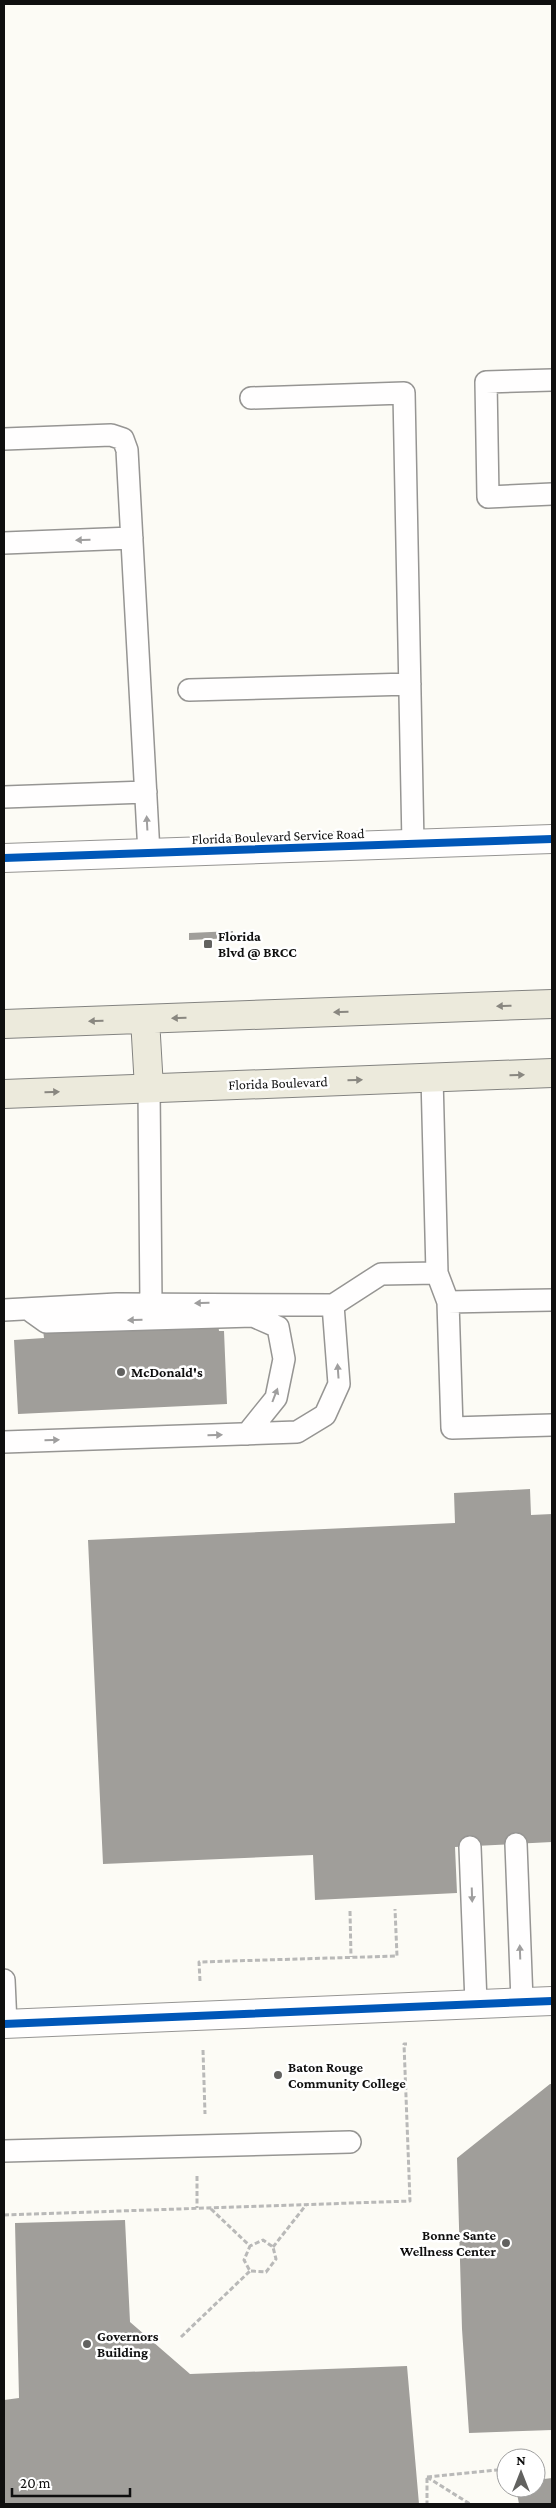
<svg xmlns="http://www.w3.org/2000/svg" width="556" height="2508" font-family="'Crimson Pro',serif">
	<rect width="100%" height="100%" fill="#fcfbf5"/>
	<path fill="#a09e9a" d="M233,931V938L189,940V933Z
		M218,1322L219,1331H224L227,1404L18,1414L14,1340L44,1338L43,1330Z
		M530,1489L531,1515L552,1514V1842L455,1847L457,1893L315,1900L313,1855L103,1864L88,1540L455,1523L454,1493Z
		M550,2084H552V2430L469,2433L462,2329L457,2158Z
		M125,2220L130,2322L190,2374L407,2366L419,2504H4V2400L19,2398L15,2223Z
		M552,2478V2504H519L516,2488H536V2480Z"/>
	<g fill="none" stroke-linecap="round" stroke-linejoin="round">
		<g stroke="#969593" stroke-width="24">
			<path id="lane" d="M552,380L486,382L488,497L552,494
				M251,398L404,393L413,844
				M4,439L111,435L123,439L127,450L149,853
				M4,543L132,538
				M189,690L410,684
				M4,797L146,792
				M149,1088L151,1304
				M437,1273L448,1302L552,1300
				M448,1302L452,1428L552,1425
				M333,1305L381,1274L437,1273L432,1077
				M4,1310L117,1304L333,1305L339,1384L325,1415L297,1432L4,1442
				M32,1312L46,1322L253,1316L278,1327L284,1359L276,1398L247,1434
				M516,1844L522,2001
				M470,1847L476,2003
				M4,1980L6,2024
				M4,2151L350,2142"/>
		</g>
		<g stroke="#969593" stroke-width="30">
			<path id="street" d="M4,858L552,839
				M4,2024L552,2001"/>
		</g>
		<g stroke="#838380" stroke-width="30">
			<path id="primary" d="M145,1019L149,1088
				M4,1024L552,1004
				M4,1094L552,1073"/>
		</g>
		<path stroke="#b9b9b8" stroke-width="3" stroke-dasharray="5 2.5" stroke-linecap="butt" d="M350,1911L351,1957
			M200,1981L199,1962L397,1956L395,1909
			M203,2050L205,2114
			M197,2176V2208
			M211,2209L250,2246L244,2260L250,2271L266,2272L276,2259L273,2247L263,2240L250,2246
			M4,2215L410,2201L404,2044H407
			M273,2247L306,2205
			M181,2337L250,2271
			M427,2477L506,2469
			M427,2477L470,2504
			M427,2478V2504"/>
		<use href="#lane" stroke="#fffefe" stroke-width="21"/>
		<use href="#street" stroke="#fffefe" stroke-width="28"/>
		<use href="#primary" stroke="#eceadc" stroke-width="28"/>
		<g stroke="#fff" stroke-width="11">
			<path id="cycleway" d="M4,858L552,839
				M4,2024L552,2001"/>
		</g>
		<use href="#cycleway" stroke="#0057b8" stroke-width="8"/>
	</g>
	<defs><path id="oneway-solid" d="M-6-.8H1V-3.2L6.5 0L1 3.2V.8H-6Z" transform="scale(1.25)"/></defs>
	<g fill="#9f9e9e">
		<use href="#oneway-solid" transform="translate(83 540) rotate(178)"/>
		<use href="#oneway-solid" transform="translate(147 823) rotate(-93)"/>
		<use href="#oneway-solid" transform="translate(202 1303) rotate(179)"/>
		<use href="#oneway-solid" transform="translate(135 1320) rotate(178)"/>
		<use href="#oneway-solid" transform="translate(338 1371) rotate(-94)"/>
		<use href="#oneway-solid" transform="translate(275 1395) rotate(-69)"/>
		<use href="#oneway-solid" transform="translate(215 1435) rotate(-2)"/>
		<use href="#oneway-solid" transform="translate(52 1440) rotate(-2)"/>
		<use href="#oneway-solid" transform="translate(472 1895) rotate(88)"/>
		<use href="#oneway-solid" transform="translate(520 1952) rotate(-92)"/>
	</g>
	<g fill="#898780">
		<use href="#oneway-solid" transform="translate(504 1006) rotate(178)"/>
		<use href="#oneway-solid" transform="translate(341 1012) rotate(178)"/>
		<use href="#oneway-solid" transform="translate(179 1018) rotate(178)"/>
		<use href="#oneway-solid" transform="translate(96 1021) rotate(178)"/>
		<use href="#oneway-solid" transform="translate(517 1075) rotate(-2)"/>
		<use href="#oneway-solid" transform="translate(355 1080) rotate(-2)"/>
		<use href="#oneway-solid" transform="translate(52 1092) rotate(-2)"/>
	</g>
	<g fill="#626260" stroke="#fff" stroke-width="2">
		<rect x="203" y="939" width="10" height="10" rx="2.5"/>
		<circle cx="121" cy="1372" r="5"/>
		<circle cx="278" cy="2075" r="5"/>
		<circle cx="506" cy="2243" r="5"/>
		<circle cx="87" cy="2344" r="5"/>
	</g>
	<g text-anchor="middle" stroke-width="5" stroke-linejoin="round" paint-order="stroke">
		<g font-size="14" fill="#0f0f0f" stroke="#fff">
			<text transform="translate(278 836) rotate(-2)" y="5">Florida Boulevard Service Road</text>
			<text transform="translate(278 1083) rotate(-2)" y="5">Florida Boulevard</text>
		</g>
		<g font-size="14" font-weight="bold" fill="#0f0f0f" stroke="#fff" text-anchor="start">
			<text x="218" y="941">Florida<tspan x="218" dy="16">Blvd @ BRCC</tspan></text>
			<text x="131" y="1377">McDonald's</text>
			<text x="288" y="2072">Baton Rouge<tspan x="288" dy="16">Community College</tspan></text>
			<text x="496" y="2240" text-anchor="end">Bonne Sante<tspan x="496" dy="16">Wellness Center</tspan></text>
			<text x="97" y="2341">Governors<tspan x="97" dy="16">Building</tspan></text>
		</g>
	</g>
	<rect width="556" height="2508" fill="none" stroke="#0f0f0f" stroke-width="10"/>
	<g transform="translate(521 2473)"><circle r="24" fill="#ffffff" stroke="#9f9f9f"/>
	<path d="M0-4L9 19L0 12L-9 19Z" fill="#626260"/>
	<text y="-8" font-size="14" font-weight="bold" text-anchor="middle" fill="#0f0f0f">N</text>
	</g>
	<path d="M12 2488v8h118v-8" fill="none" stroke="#0f0f0f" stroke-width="2.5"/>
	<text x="20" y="2488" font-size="15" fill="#0f0f0f" stroke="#ffffff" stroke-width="4" paint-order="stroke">20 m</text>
</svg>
